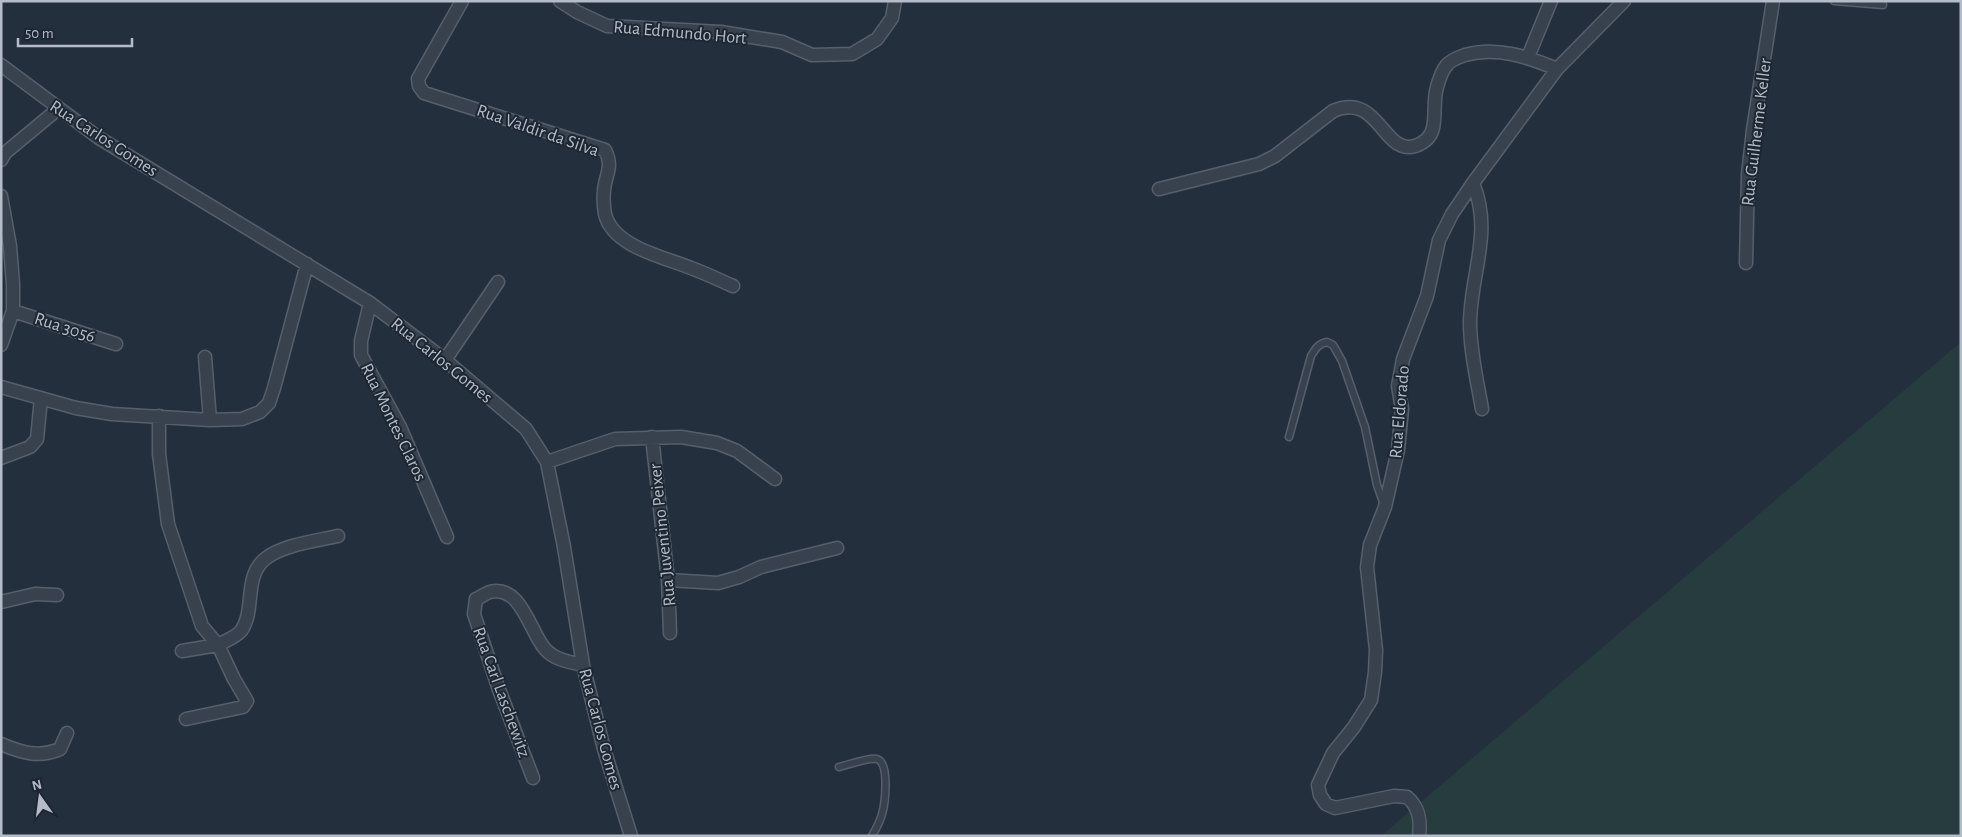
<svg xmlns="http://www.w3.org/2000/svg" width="1962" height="837" font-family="'Alegreya Sans',sans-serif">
	<rect width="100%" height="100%" fill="#242f3e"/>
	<path fill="#263c3f" d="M1961,342V836H1381Z"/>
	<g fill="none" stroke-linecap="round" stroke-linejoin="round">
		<g stroke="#565f6c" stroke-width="9">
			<path id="lane" d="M1834,1L1883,5
				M1289,437L1311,356C1316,348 1318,344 1327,342L1333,345L1342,361L1365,427L1377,485L1383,502
				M839,767C848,765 869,757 877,759C890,763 885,804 882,814C880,822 876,829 872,836"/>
		</g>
		<g stroke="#565f6c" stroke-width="15">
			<path id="street" d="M462,1L418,79L419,86L424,93L605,150C614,168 605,174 604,191C603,198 604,208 605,214C613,247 664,257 691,268C705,273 719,280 733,286
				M560,1L577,12L607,26L721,32L782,42L812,55L852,54L877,39L892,18L895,1
				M1528,57L1551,1
				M1,65L99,138L370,303L445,360L526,429L547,462L564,547L583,665L604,749L631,836
				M1,160L5,153L58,109
				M1473,183C1493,232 1471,272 1470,322C1470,351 1477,380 1482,409
				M1159,189L1259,164L1275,156L1333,111C1379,91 1383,156 1415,146C1424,143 1431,137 1433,128C1436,115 1433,100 1437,87C1439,80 1442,71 1446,66C1450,60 1459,57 1465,55C1497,46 1528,57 1557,69
				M1,196L10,246L13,284V311L1,345
				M1746,263L1748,174L1753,130L1773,1
				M370,303L361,341V355L400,427L447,537
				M13,311L116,344
				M205,357L210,420
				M445,360L498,282
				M1,387L76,408L112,414L210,420L242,419L260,412L269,403L274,388L307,264
				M159,416V454L168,524L202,626L218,645C225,641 236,637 241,631C256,610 243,577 265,559C282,545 316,541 338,536
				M652,437L668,580L670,633
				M1,458L30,447L37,439L41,398
				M547,462L615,439L681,437L717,443L737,451L775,479
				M668,580L718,583L739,577L761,567L837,548
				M1,602L35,594L57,595
				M182,651L218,645L234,679L247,701L243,707L186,719
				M1,744C22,753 39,758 60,749L67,733
				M533,778L498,687L474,614L476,599C481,597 486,593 490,592C521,584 530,632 545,649C555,660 569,662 583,665
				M1419,836C1421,820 1419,807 1407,797L1394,796L1335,808L1326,804L1320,795L1318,785L1333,753L1354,727L1371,700L1375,672L1376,650L1367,567L1370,545L1385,507L1398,450L1402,409L1398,386L1403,359L1427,296L1439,240L1452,214L1473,183L1557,69L1624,1"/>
		</g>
		<use href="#lane" stroke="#38414e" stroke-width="6"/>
		<use href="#street" stroke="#38414e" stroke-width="12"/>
	</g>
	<g text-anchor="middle" stroke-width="4" stroke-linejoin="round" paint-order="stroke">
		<g font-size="18" fill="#b4bcc9" stroke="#1d2633">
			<text transform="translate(680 32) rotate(5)" y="6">Rua Edmundo Hort</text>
			<text transform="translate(538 130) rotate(19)" y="6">Rua Valdir da Silva</text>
			<text transform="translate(1756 132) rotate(-83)" y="6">Rua Guilherme Keller</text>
			<text transform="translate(104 138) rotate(33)" y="6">Rua Carlos Gomes</text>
			<text transform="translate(65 327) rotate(18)" y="6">Rua 3056</text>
			<text transform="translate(442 360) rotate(39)" y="6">Rua Carlos Gomes</text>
			<text transform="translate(1399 412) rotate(-85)" y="6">Rua Eldorado</text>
			<text transform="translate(394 422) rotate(64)" y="6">Rua Montes Claros</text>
			<text transform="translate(662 535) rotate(-96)" y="6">Rua Juventino Peixer</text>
			<text transform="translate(502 692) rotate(70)" y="6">Rua Carl Laschewitz</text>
			<text transform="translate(601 729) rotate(75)" y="6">Rua Carlos Gomes</text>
		</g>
	</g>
	<rect width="1962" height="837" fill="none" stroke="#b4bcc9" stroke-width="5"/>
	<g transform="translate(40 797) rotate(346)" stroke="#1d2633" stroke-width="4" paint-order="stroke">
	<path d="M0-4L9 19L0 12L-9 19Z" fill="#b4bcc9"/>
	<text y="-8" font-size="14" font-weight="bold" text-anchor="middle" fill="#b4bcc9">N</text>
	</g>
	<path d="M18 38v8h114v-8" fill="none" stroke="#b4bcc9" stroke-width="2.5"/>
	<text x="25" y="38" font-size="15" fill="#b4bcc9" stroke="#1d2633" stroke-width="4" paint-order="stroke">50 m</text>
</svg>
